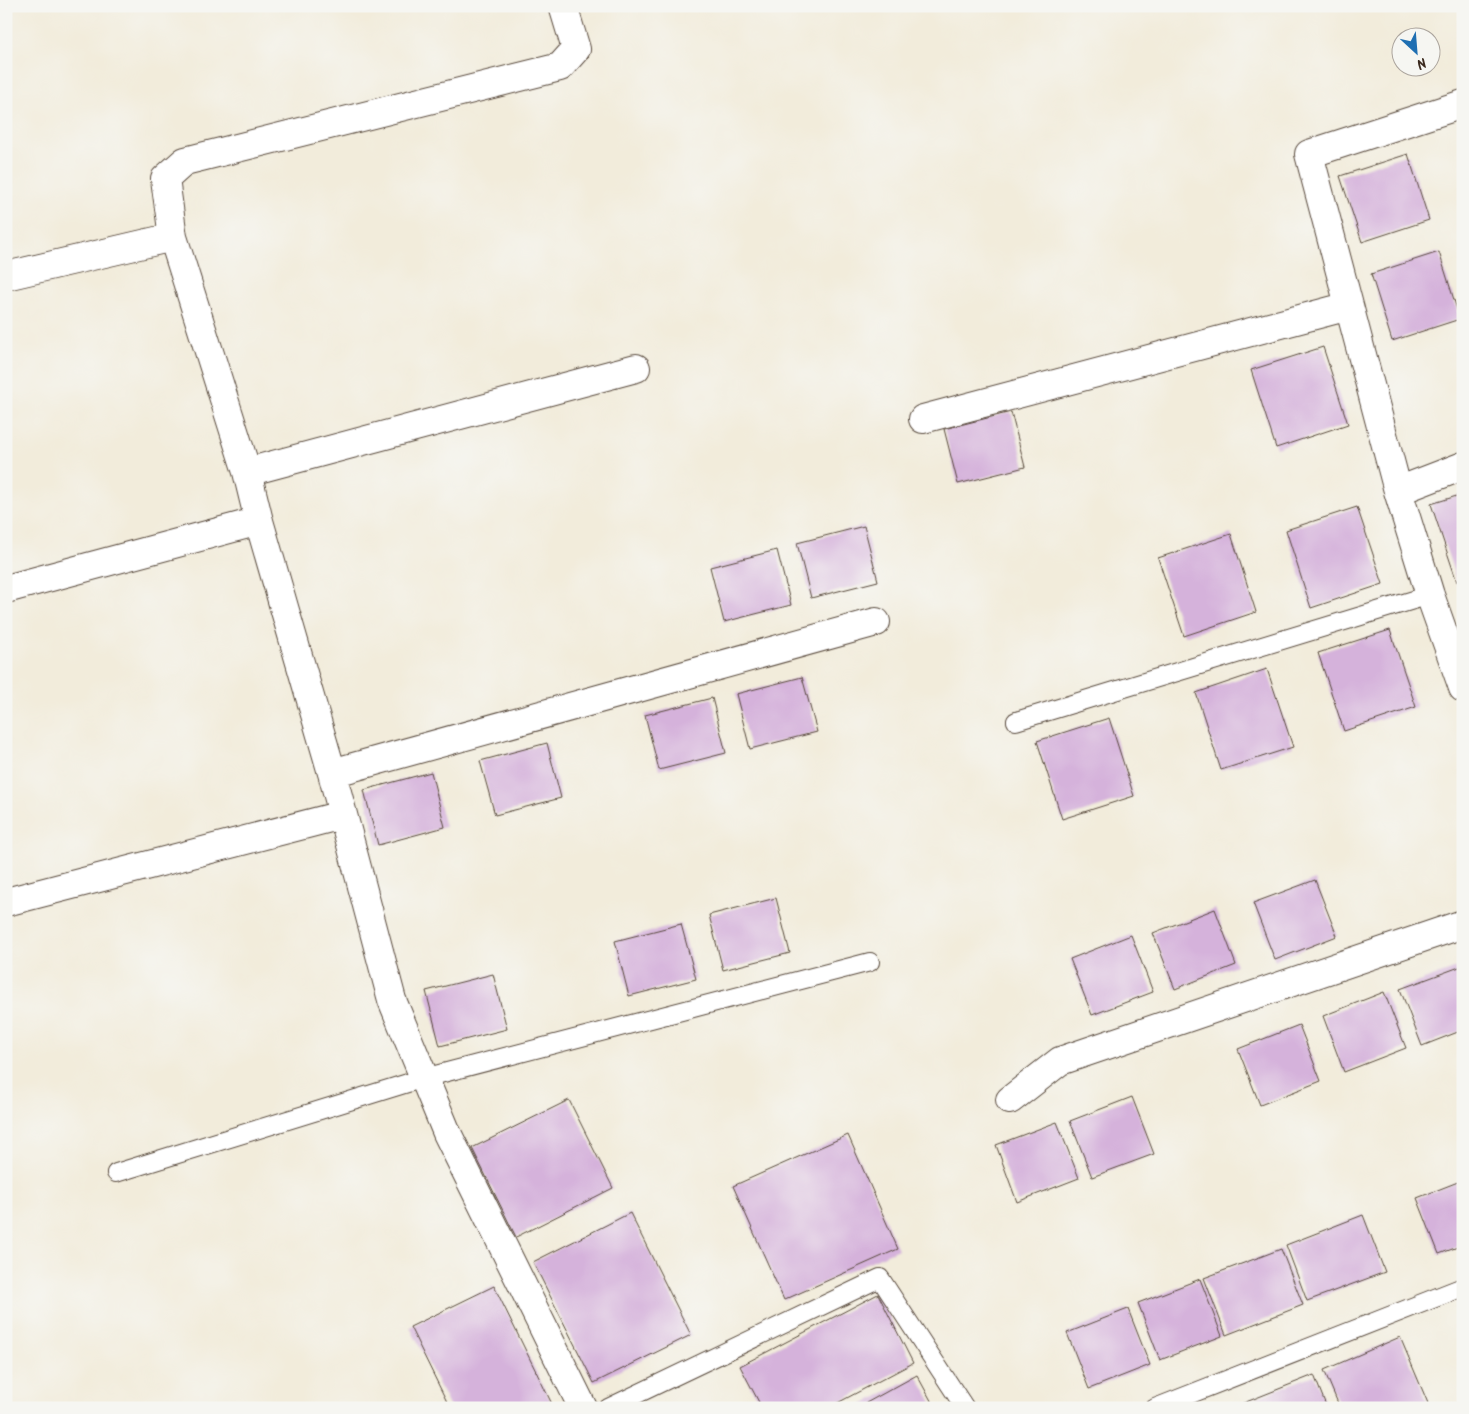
<svg xmlns="http://www.w3.org/2000/svg" width="1469" height="1414" font-family="Kalam,sans-serif">
	<rect width="100%" height="100%" fill="#f6f6f2"/>
	<filter id="ink" filterUnits="userSpaceOnUse"><feTurbulence type="fractalNoise" baseFrequency=".02" numOctaves="2"/><feDisplacementMap in="SourceGraphic" scale="10" xChannelSelector="R" yChannelSelector="G"/><feConvolveMatrix kernelMatrix="1 2 1 2 8 2 1 2 1" color-interpolation-filters="sRGB"/></filter>
	<filter id="wash" filterUnits="userSpaceOnUse"><feTurbulence type="fractalNoise" baseFrequency=".0096" numOctaves="4" result="noise"/><feDisplacementMap in="SourceGraphic" scale="20" xChannelSelector="R" yChannelSelector="G"/><feGaussianBlur stdDeviation="1.12" result="paint"/><feColorMatrix in="noise" values="0 0 0 0 0 0 0 0 0 0 0 0 0 0 0 0 0 1.4 0 .05"/><feComposite in="paint" operator="in"/></filter>
	<g filter="url(#wash)">
		<rect width="100%" height="100%" fill="#f2ecdb"/>
		<g id="blocks">
			<path fill="#d5b2db" d="M1408,154L1429,220L1362,242L1340,176Z
				M1439,252L1460,319L1392,341L1371,274Z
				M1323,347L1348,424L1276,448L1251,370Z
				M1011,412L1025,467L958,484L944,429Z
				M1463,494V580L1457,582L1431,504Z
				M1357,507L1383,584L1311,608L1286,530Z
				M864,526L878,581L811,598L797,543Z
				M1231,534L1256,612L1184,636L1158,558Z
				M777,550L791,605L724,622L710,567Z
				M1390,630L1416,707L1344,731L1318,653Z
				M1267,669L1293,747L1221,770L1196,693Z
				M802,677L817,732L750,749L736,694Z
				M712,698L726,753L659,770L645,715Z
				M1109,718L1134,796L1062,819L1037,741Z
				M547,743L561,798L495,815L480,761Z
				M431,772L445,827L378,845L364,790Z
				M1315,880L1337,936L1275,960L1253,903Z
				M776,898L790,953L723,970L709,915Z
				M1215,909L1236,965L1175,989L1153,933Z
				M681,924L696,979L629,996L615,941Z
				M1131,935L1153,992L1092,1015L1070,959Z
				M1462,966L1463,1030L1422,1046L1400,989Z
				M493,974L507,1029L440,1046L426,991Z
				M1384,992L1406,1048L1344,1072L1323,1016Z
				M1299,1025L1321,1081L1260,1105L1238,1049Z
				M1132,1097L1154,1154L1092,1177L1070,1121Z
				M569,1100L613,1188L516,1237L472,1148Z
				M1057,1122L1079,1178L1017,1202L996,1145Z
				M848,1135L898,1249L784,1300L733,1186Z
				M1463,1180V1245L1439,1254L1417,1198Z
				M630,1213L691,1335L594,1383L533,1262Z
				M1363,1215L1385,1272L1307,1301L1286,1245Z
				M1281,1249L1303,1305L1226,1335L1204,1278Z
				M1200,1279L1222,1336L1160,1360L1138,1303Z
				M494,1286L552,1404L544,1408H450L410,1327Z
				M878,1294L913,1363L828,1408H762L740,1366Z
				M1128,1309L1150,1365L1089,1389L1067,1333Z
				M1400,1337L1430,1408H1340L1324,1370Z
				M917,1375L935,1408H857Z
				M1314,1375L1327,1408H1243L1241,1404Z"/>
		</g>
	</g>
	<g filter="url(#ink)">
		<use href="#blocks" fill-opacity="0" stroke="#56473a" stroke-width="1"/>
		<g fill="none" stroke-linecap="round" stroke-linejoin="round">
			<g stroke="#56473a" stroke-width="20">
				<path id="lane" d="M1016,721L1430,595
					M116,1173L424,1078L870,962
					M608,1408L880,1278L965,1408
					M1155,1408L1463,1287"/>
			</g>
			<g stroke="#56473a" stroke-width="30">
				<path id="street" d="M1463,104L1309,154L1398,491L1430,595L1463,688
					M6,276L173,237
					M923,419L1349,306
					M247,472L636,368
					M1398,491L1463,466
					M6,589L259,521
					M332,773L259,521L247,472L173,237L165,179L185,161L560,67L576,49L563,6
					M6,902L342,815
					M1010,1100L1060,1061L1463,924
					M583,1408L447,1133L392,1000L332,773L876,622"/>
			</g>
			<use href="#lane" stroke="#fff" stroke-width="18"/>
			<use href="#street" stroke="#fff" stroke-width="28"/>
		</g>
	</g>
	<rect width="1469" height="1414" fill="none" stroke="#f6f6f2" stroke-width="25"/>
	<g transform="translate(1416 52) rotate(154)"><circle r="24" fill="#f6f6f2" stroke="#aba49d"/>
	<path d="M0-4L9 19L0 12L-9 19Z" fill="#1f6fb2"/>
	<text y="-8" font-size="14" font-weight="bold" text-anchor="middle" fill="#3b2a1e">N</text>
	</g>
</svg>
